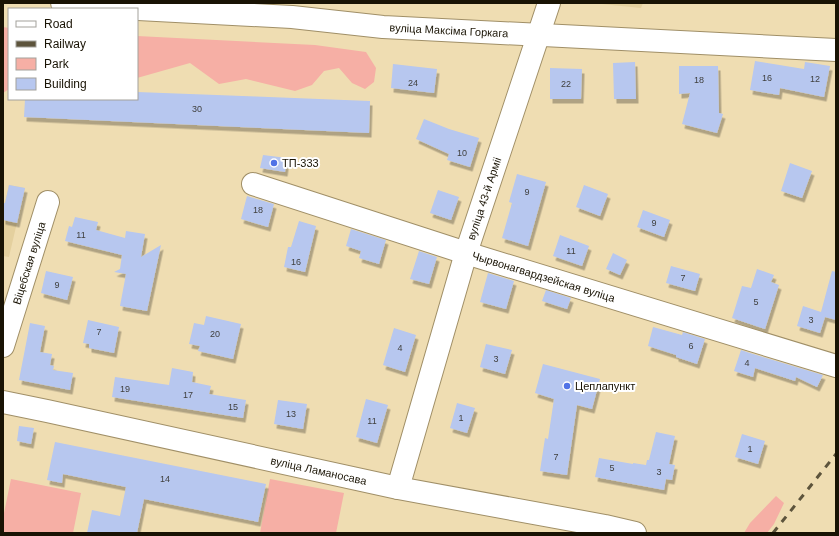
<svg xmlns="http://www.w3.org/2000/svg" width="839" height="536" font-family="Arial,sans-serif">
	<defs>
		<filter id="shadow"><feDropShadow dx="2.5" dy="4.5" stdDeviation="0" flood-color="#0004"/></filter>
	</defs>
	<rect width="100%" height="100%" fill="#efddb2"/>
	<path fill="#e4d09e" d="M592,3H643L641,8Z
		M9,185L25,188L9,257L3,256V203H5Z"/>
	<path fill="#f6afa5" d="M3,27L9,28V89L3,93Z
		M137,36L315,45L366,52L376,68L374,82L365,89L352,83L339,68L324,71L312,85L295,91L246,79L219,84L190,63L137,78Z
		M11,479L81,493L73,533H3V518Z
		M270,479L344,493L336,533H260Z
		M776,496L784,503L774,524L767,533H744L750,523Z"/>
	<path fill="#b7c7ef" filter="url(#shadow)" d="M755,61L804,69L805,62L830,66L824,97L780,88L779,95L750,90Z
		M635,62L636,99H614L613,63Z
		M393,64L437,69L434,93L391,88Z
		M679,66H718L719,113L723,114L717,133L682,124L690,93L679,94Z
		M550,68L582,69L581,99H550Z
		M137,92L370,101L369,133L24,117L25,99H137Z
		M424,119L449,129L479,138L470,167L447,160L449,154L416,139Z
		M263,155L287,158L285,172L260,168Z
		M790,163L812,171L802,198L781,191Z
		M517,174L546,182L528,246L502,238L512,203L509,202Z
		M9,185L25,188L17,223L3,220V203H5Z
		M584,185L608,194L600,216L576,207Z
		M438,190L459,197L451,220L430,213Z
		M247,196L274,204L268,227L241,219Z
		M643,210L670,220L664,237L637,227Z
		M75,217L98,222L96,230L125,238L126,231L145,234L141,257L161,245L147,311L120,306L126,274L114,272L120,269L122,255L65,241L69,226L72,227Z
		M299,221L316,226L305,272L284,267L288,247H291Z
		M351,229L386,240L379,264L359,258L361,251L346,246Z
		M560,235L589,246L582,266L553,256Z
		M419,251L437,257L429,284L410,279Z
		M613,253L627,260L620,275L606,269Z
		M671,266L700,274L695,291L666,283Z
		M757,269L774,275L771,282L779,285L765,329L732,318L742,286L751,288Z
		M46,271L73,277L67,300L41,293Z
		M832,271L836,272V320L825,317L820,333L797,326L803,306L821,312Z
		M488,273L514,281L506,309L480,302Z
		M546,290L571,298L567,309L542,301Z
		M206,316L241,324L233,359L198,351L200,346L189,344L194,323L204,325Z
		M88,320L119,327L114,353L89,348V344L83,343Z
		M30,323L45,326L40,352L52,354L50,365L54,366L53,370L73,373L70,390L19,380Z
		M653,327L682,335L683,332L705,339L697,364L676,357V355L648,346Z
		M394,328L416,335L405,372L383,365Z
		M486,344L512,350L505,374L480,367Z
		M741,350L750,353L823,375L817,387L796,377L795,381L755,368L753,377L734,371Z
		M543,364L600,379L592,409L577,405L567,475L540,471L545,438L548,439L554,399L535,393Z
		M172,368L193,372L192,382L211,386L209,394L246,400L243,418L112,397L115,377L169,385Z
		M366,399L388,405L377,443L356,437Z
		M278,400L307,404L303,429L274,424Z
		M457,403L475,408L467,433L450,428Z
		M19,426L34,428L31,444L17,441Z
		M656,432L675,436L669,464L675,465L672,480L666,479L664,490L595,477L599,458L633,464V463L646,465L647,460H649Z
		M742,434L765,441L758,464L735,457Z
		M55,442L266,484L258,522L144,499L137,533H87L92,510L120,516L126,487L63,474L62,483L47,480Z"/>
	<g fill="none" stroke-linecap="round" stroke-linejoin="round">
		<g stroke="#a08f67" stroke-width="24">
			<g id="minor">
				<path id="s1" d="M62,3L138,9L292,17L383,27L836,50"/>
				<path id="s2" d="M253,184L466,253L836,366"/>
				<path id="s3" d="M3,346L48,202"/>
				<path id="s4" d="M3,402L47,411L398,488L605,526L635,533"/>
				<path id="s5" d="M398,488L466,253L549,3"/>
			</g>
		</g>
		<use href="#minor" stroke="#fff" stroke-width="22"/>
		<path stroke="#5d543c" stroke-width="3" stroke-dasharray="7 7" stroke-linecap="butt" d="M773,533L836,454"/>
	</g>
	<g fill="#5072e6" stroke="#fff" stroke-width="1.5">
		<circle cx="274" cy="163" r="4"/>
		<circle cx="567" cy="386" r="4"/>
	</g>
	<g text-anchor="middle" stroke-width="4" stroke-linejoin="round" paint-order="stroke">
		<g font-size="9" fill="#40403f">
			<text x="767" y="81">16</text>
			<text x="815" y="82">12</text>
			<text x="699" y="83">18</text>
			<text x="413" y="86">24</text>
			<text x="566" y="87">22</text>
			<text x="197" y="112">30</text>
			<text x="462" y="156">10</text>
			<text x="527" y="195">9</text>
			<text x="258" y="213">18</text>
			<text x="654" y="226">9</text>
			<text x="81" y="238">11</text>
			<text x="571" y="254">11</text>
			<text x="296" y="265">16</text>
			<text x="683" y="281">7</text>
			<text x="57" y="288">9</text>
			<text x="756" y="305">5</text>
			<text x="811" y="323">3</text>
			<text x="99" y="335">7</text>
			<text x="215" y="337">20</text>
			<text x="691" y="349">6</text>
			<text x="400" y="351">4</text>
			<text x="496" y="362">3</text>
			<text x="747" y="366">4</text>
			<text x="125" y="392">19</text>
			<text x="188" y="398">17</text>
			<text x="233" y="410">15</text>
			<text x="291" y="417">13</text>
			<text x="461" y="421">1</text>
			<text x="372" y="424">11</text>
			<text x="750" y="452">1</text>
			<text x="556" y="460">7</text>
			<text x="612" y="471">5</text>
			<text x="659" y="475">3</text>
			<text x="165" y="482">14</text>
		</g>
		<g font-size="11" fill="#191304" stroke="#fff">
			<text dy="4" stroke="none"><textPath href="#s1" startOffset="388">вуліца Максіма Горкага</textPath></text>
			<text dy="4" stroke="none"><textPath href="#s5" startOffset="302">вуліца 43-й Арміі</textPath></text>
			<text dy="4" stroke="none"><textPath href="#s3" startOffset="87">Віцебская вуліца</textPath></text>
			<text dy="4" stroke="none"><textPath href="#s2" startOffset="305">Чырвонагвардзейская вуліца</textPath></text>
			<text dy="4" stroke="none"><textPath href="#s4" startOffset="323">вуліца Ламаносава</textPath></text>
		</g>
		<g font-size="11" fill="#191304" stroke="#fff" text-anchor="start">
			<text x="282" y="167">ТП-333</text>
			<text x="575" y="390">Цеплапункт</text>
		</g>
	</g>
	<rect width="839" height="536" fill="none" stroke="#191304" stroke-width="8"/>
	<rect x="8" y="8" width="130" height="92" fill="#ffffff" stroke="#a3a19b"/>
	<rect x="16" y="21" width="20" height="6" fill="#ffffff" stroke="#a3a19b"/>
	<text x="44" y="28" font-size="12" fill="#191304">Road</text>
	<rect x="16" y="41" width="20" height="6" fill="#5d543c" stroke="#a3a19b"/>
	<text x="44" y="48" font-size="12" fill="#191304">Railway</text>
	<rect x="16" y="58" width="20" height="12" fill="#f6afa5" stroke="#a3a19b"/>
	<text x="44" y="68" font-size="12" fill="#191304">Park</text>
	<rect x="16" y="78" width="20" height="12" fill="#b7c7ef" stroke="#a3a19b"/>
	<text x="44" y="88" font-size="12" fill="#191304">Building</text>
</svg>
